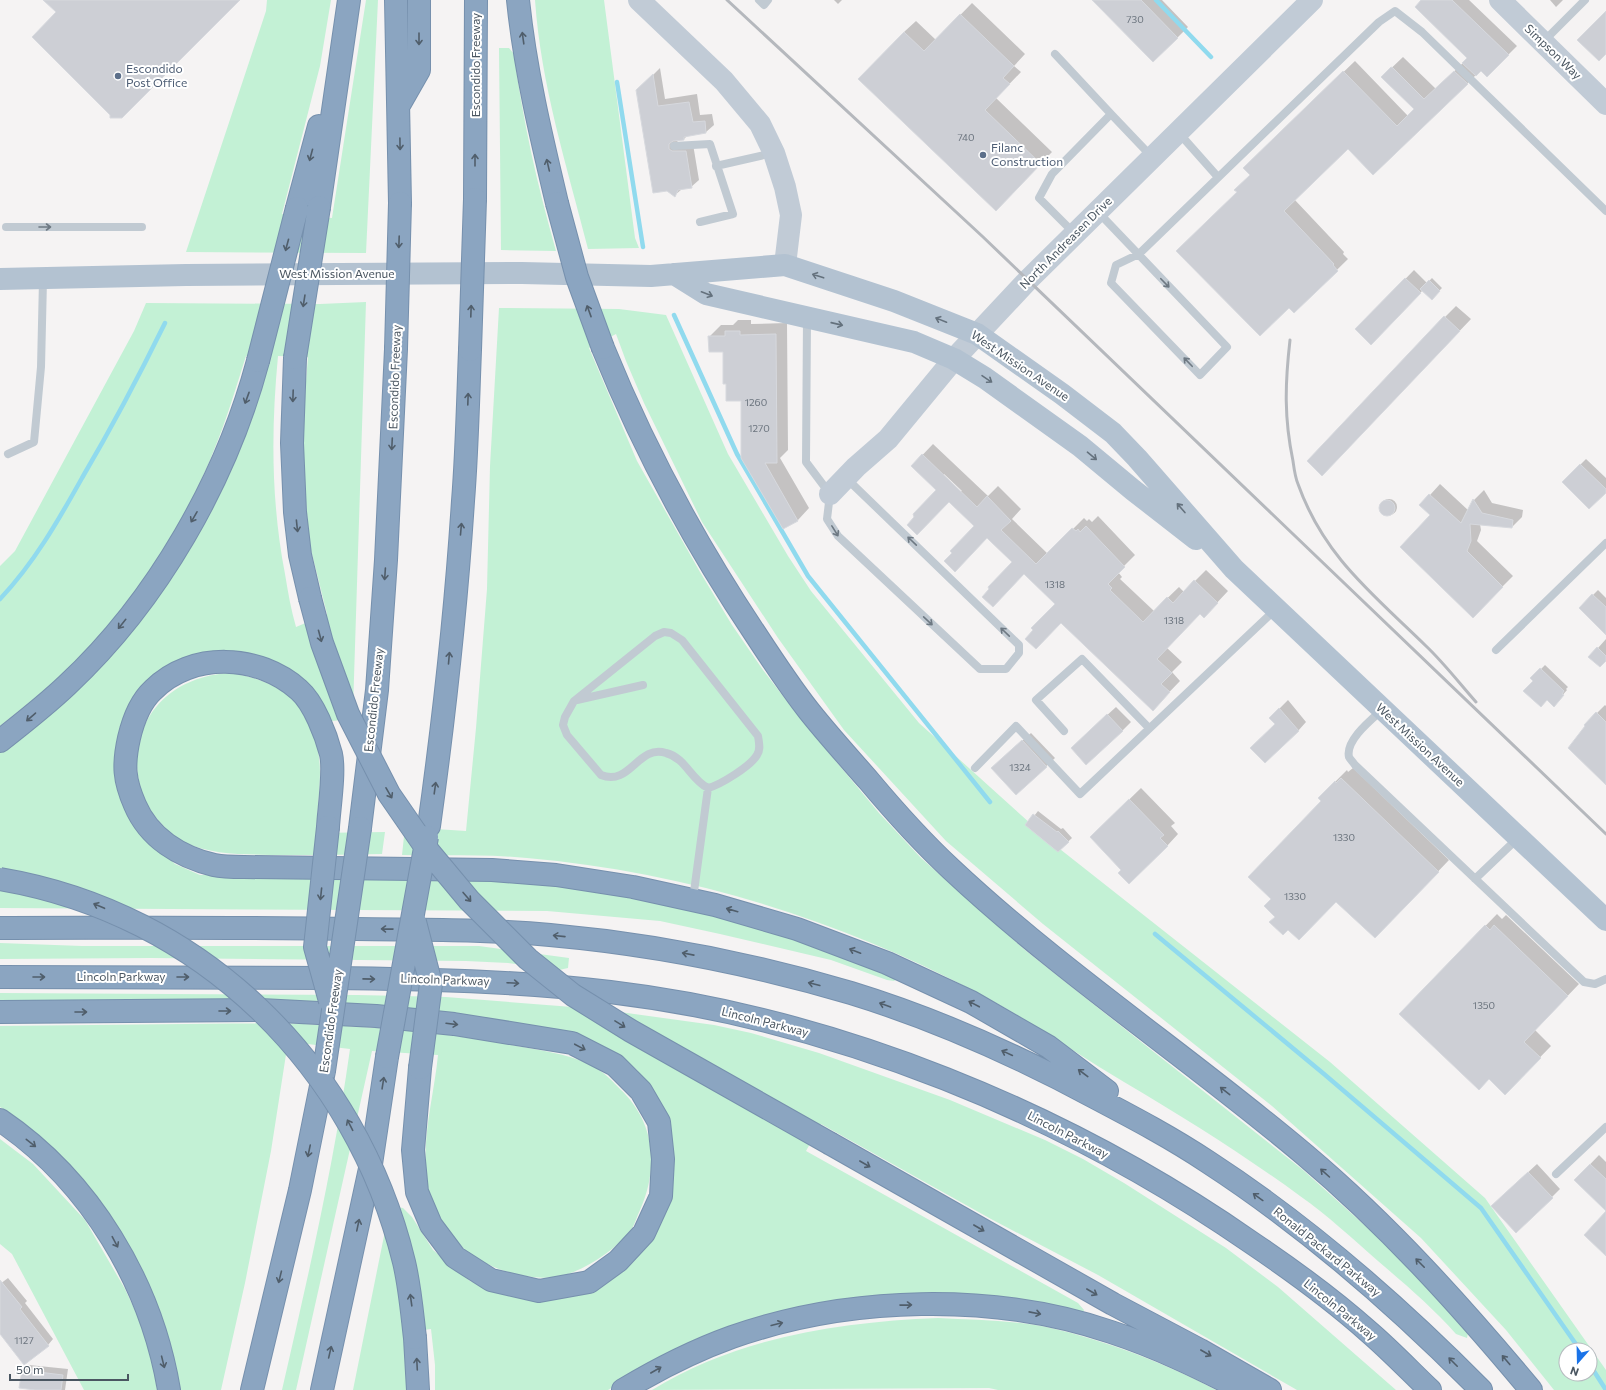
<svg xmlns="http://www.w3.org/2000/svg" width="1606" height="1390" font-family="Commissioner,sans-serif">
	<rect width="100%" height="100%" fill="#f5f3f3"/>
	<path fill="#c3f1d5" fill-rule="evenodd" d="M267,0H331L320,66L282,214L332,218L366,0H378L366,253L186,252L266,11Z
		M535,0H604L635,238L639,248L588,249C567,166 541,86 535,0Z
		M499,48H509L514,54C523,122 537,184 556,251L501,250Z
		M366,302L353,709L342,720L332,721L308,688L201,656L117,740L157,847L175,864L200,875L477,878L519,881L629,895L767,927L864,961L897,979L894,981L887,980L831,960L720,934L660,921L547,911L0,908V753L41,720L152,598L266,356H246C236,387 227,419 214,450C185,525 126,615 67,670C46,690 22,708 0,726V566L15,551L134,331L146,303L320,304ZM278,356L308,357L301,441L304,481L310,546L327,614L296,627C291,610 288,592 285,574C271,501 271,430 278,356Z
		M499,308L619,309L666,315L728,454L788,556L811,591L919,723L1051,842L1330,1062L1485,1198L1606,1370V1390H1554L1506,1330L1421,1238L1272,1106L1043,924L946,841L844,730L778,638L702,522L644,403L626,361L616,334L589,348L637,461L700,572L732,625L763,670L799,717L879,813L921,858L1025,950L1303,1170L1371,1231L1420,1279L1468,1333L1467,1338L1456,1334C1433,1308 1405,1284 1378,1261C1353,1239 1327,1215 1300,1196C1244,1155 1185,1118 1124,1082C1075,1053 1028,1019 976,992C836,918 685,872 527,858C486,854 443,856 402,855L405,827L466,831L476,728L487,589L490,466ZM1566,1350H1590V1374H1566Z
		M229,673C287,681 319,711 320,772C320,792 317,813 316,833L385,832L382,854C345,855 307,855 270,855C241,854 211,855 184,842C174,837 165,828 158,820C144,805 138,786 137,765C136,711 176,676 229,673Z
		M0,943L82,946H479L569,958L568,968L559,970L508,963L466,961L151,958L0,959Z
		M0,993L358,995L446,997L598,1009L714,1025L751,1033L819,1053L950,1100L1045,1140L1083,1159L1124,1183L1226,1248L1278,1287L1396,1390H1297L1098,1275L991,1219L821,1124L806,1151L1078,1303L1084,1310L1082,1315L878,1299L634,1375L608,1390H435V1365L431,1329L409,1332L412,1390H353L384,1236L385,1215L396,1207L403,1208L412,1217L433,1250L470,1281L504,1295L534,1297L603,1285L621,1273L650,1241L660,1225L652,1091L637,1070L623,1058L588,1040L0,1003Z
		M280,1023C361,1026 443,1031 523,1047C549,1052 574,1055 596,1068C605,1073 613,1082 620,1089C655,1122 659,1167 640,1210C637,1216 635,1224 631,1230C616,1249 591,1266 568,1274C540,1283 506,1274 481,1261C452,1245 432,1213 427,1181C421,1139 434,1096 438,1055L372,1051L296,1390H282C308,1277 334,1164 350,1049L299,1043L287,1048L271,1151L245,1283L221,1390H178C172,1360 166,1330 155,1302C150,1288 141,1274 135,1261C101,1196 63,1147 0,1107V1026Z
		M0,1139L33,1164L85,1220L125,1289L138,1317L153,1362L157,1390H84L12,1254L0,1244Z
		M938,1318C975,1320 1015,1320 1051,1328C1107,1341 1165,1363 1216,1390H998L989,1388L652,1390C738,1337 840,1322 938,1318Z"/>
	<path fill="#0003" fill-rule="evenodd" d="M834,0H842L838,4Z
		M1095,0H1162L1188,27L1177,38Z
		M1423,0H1469L1517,46L1487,76L1481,70L1374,174L1348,147L1294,199L1344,252L1343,254L1348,259L1294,312L1238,192L1251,175L1255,157L1355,61L1408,116L1415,109L1382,77L1403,57L1436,89L1468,58Z
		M1550,0H1563L1556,7Z
		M972,3L1025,54L1014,66L1021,72L996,98L1052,152L1007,198L904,32L916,21L936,40Z
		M660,68L665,99L697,94L700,115L712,114L714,125L706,132L688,135L684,139H675L680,144H693L699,180L691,187L682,189L675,195L637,91Z
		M1414,270L1427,283L1432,278L1442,288L1432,298L1423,290L1371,343L1357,329Z
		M1456,306L1471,319L1334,463L1445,317Z
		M738,320H751V324L787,323L788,450L780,458L809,508L798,520L783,528L742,400L727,383L724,351L709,337L721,325H733Z
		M933,444L988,496L998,486L1021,509L1012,519L1048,554L1084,518L1087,521L1089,519L1092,522L1098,516L1135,555L1118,572L1122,577L1120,579L1154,611L1179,587L1184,592L1206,570L1228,591L1214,606L1200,613L1167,648L1182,662L1172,672L1180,681L1153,709L1056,604L912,466ZM944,474L962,491L960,492L943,476Z
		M1586,459L1606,478V491L1563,482Z
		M1440,484L1469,511L1474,500L1484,490L1492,503L1523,510L1522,517L1512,527L1480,524L1481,530L1477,541L1513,576L1473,616L1432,515L1421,505Z
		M1381 507a8 8 0 1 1 16 0a8 8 0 1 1-16 0Z
		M1598,590L1606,598V634L1580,608Z
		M1606,639V660L1590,657Z
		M1545,665L1568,687L1566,689L1567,690L1554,705L1532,678Z
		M1288,700L1306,722L1298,731L1276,724L1279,709Z
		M1605,705L1606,706V783L1585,725Z
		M1116,707L1131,722L1122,731L1081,739Z
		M1031,733L1055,758L1016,794L1001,760Z
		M1353,768L1449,860L1386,926L1337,900L1276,917L1273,899L1322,801L1319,798L1347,770L1348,772Z
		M1141,788L1175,823L1171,826L1178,834L1167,846L1123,870L1102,826Z
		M1038,811L1061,829L1063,828L1072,838L1058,851L1027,825Z
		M1497,914L1502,919L1506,915L1579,984L1535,1030L1551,1046L1516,1082L1489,1078L1400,1014Z
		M1599,1155L1606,1162V1209L1575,1180Z
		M1537,1164L1560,1189L1552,1197L1500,1198Z
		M8,1278L27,1301L25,1303L53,1339L48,1345L0,1332V1284Z
		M29,1365L68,1369L65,1390H42L23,1370Z"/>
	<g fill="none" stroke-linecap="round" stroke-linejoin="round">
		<path stroke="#90daee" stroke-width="4.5" d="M1156,0L1211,57
			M617,82L643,247
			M674,315L737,454L808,576L990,802
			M0,599C34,563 58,521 82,478C112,427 139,376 165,323
			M1155,934L1324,1074L1481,1208L1580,1350
			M1590,1365L1606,1390"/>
	</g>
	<path fill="#cdcfd5" stroke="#d7d9de" d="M43,0H240L122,118H110V115L32,37L56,12Z
		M1092,0H1141L1178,38L1153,62Z
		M1421,0H1452L1509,55L1487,77L1481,71L1476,76L1462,63L1467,58L1415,7Z
		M1606,11V54L1599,61L1577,40Z
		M960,14L1014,66L1003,78L1010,84L985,110L1041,164L996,211L858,79L904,32L924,51Z
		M1391,67L1393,68L1424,99L1454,71L1468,84L1373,175L1348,149L1284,211L1334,264L1333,265L1338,271L1294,313L1289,308L1260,336L1176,251L1237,192L1234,190L1250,175L1243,168L1343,71L1397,126L1414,109L1381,77Z
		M653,74L658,106L689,102L693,122L705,121L706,133L684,137V140L673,141L669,144V149L672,151H686L692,188L678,190L675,197L667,191L653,193L636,90Z
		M1405,278L1421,293L1371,345L1355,329Z
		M1429,280L1440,291L1432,300L1420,289Z
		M1444,316L1460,331L1322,476L1307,461Z
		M725,331H740V335L776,334L777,463H765L798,521L783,529L741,458V401H726V384H723V352H709L708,336H725Z
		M922,454L977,507L987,496L1011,521L1001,530L1036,564L1072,528L1076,531L1078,529L1080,532L1086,526L1125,567L1108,584L1112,588L1110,590L1143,622L1167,597L1173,603L1194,580L1218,603L1204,618L1200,614L1157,659L1172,673L1161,684L1170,692L1153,711L1061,623L1036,649L1025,639L1033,630L1031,628L1055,604L1024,574L993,607L982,597L989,589L988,587L1012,562L987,538L955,572L944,561L952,553L950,551L974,526L949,502L917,535L907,525L914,517L913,514L936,490L911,466Z
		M1580,464L1606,489V493L1589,509L1562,482Z
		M1429,494L1461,523L1473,499L1482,513L1513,520L1512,528L1470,524L1471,541L1467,551L1503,587L1473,618L1400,547L1430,515L1419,505Z
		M1379 508a8 8 0 1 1 16 0a8 8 0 1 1-16 0Z
		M1592,594L1606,607V635L1579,608Z
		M1597,647L1606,656V661L1600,667L1588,657Z
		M1540,668L1564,691L1562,694L1564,695L1554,707L1547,700L1541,707L1523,691L1533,681L1530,678Z
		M1279,708L1299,731L1265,763L1250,748L1275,724L1269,718Z
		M1596,712L1606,722V785L1568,748L1585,726L1584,725Z
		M1107,714L1123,731L1086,765L1071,748Z
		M1022,740L1047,767L1016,795L991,768Z
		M1341,778L1439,872L1375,938L1336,902L1299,940L1288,930L1283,935L1269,922L1275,917L1264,906L1271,899L1248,877L1321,801L1318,798L1335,781L1336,783Z
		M1129,799L1164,835L1160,838L1168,846L1129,884L1118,873L1121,870L1090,837Z
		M1033,814L1057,832L1058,831L1069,842L1058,852L1025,825Z
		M1485,925L1490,930L1494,925L1568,996L1524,1042L1541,1058L1505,1095L1489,1079L1479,1090L1399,1014Z
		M1590,1164L1606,1179V1211L1574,1180Z
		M1528,1172L1553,1198L1516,1233L1491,1206Z
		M1606,1211V1256L1584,1235Z
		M0,1280L22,1307L20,1309L49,1346L24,1365L0,1334Z
		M22,1370L63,1375L61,1390H35L19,1388Z"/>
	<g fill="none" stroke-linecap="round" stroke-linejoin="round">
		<g stroke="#7690ad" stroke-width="24">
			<path id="highway" d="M396,0L400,203
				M518,0C525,69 541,136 557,203
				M399,105L419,70V0
				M475,199L476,0
				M319,207L349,0
				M297,208L319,126
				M603,348C644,449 695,544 756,635C773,661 790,687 809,711C828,735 849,758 869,781C895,812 922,842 951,869C1062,973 1189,1057 1305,1155C1388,1225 1461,1306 1531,1390
				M295,358L292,443L295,512L300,555L310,598
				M0,741C23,723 46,705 67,685C158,600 226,480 258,361
				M429,826C444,718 456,610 463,501C467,451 468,400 470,350
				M328,827C329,809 335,771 331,754C326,735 314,703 299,690C259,654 192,651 153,690C140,702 133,721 129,738C123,765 124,780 135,805C149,838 180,857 214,865C223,867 234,867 244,867L492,870L556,875L633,887L715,905L797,929L887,963L971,1002L1049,1047L1107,1091
				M360,828L377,690L386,560L396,349
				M0,928C119,928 237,927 356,929C420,930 485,929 550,935C651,944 753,964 851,993C936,1019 1018,1056 1096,1098C1134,1118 1172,1138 1208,1162C1308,1227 1398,1306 1481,1390
				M0,977C111,977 222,977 332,978C425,979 518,981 610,992C836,1019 1065,1113 1252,1243C1292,1270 1332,1299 1369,1332C1390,1350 1410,1371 1430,1390
				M0,1012L261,1010L376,1016L454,1024L572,1043L615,1065L641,1091L659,1122L663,1159L661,1196L644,1233L618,1261L589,1282L539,1291L491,1280L455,1257L431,1225L417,1192L413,1150L420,1068
				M0,1120C90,1181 151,1283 169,1390
				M831,1144L1113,1304L1200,1350L1270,1390
				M415,1338L418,1390
				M252,1390L300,1190L324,1071
				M322,1390L371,1164L387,1057
				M623,1390C658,1369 693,1351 732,1337C849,1296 993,1292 1111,1332C1157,1347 1200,1368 1243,1390"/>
		</g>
		<path stroke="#c1cad2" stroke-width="8" d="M759,0L764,5L768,0
			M1543,42L1585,0
			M1055,54L1111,114
			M1178,132L1217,176
			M674,146L710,144L733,214L700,222
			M716,166L773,153
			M1098,212L1227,347L1200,375L1111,283L1116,265L1139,254L1379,22L1395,11L1422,32L1606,211
			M6,227H142
			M1074,233L1039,198L1052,174L1111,114L1151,156
			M807,318L806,462L830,494L827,519L838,536L980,669H1006L1019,653V645L846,478
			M8,454L34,442L41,367L43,280
			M664,632L671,633L682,640L758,736C759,743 761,749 757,755C751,766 720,785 708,788C691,780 686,758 666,753C638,744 630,787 601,775L567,735L563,725L565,717L574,701L655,636Z
			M1496,650L1606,543
			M577,700L643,685
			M1383,709C1372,719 1345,740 1349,757C1350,759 1353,762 1355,765L1584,982L1595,984L1606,979
			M1064,731L1036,700L1082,659L1149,728
			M975,768L1016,726L1080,794L1276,609
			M1475,879L1518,838
			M693,899L708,788
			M1556,1174L1606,1127"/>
		<path stroke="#c1cbd6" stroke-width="22" d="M639,0L724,81L760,124L774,153L785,187L791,215L785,265
			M1500,0L1606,104
			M830,494L856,467L888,439L954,359L1028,280L1312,0"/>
		<path stroke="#b3c2d1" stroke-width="22" d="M674,274L706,294L914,342L954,359L985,378L1080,446L1133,490L1196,539
			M0,279L186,275L522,273L651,276L785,265L894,301L977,334L1062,394L1113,433L1137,458L1234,569L1606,920"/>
		<use href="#highway" stroke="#8ba5c1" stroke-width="22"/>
		<path stroke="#b5b8bd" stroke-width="3" d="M727,0L982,236L1606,834
			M1290,340C1285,384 1284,418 1293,461C1294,468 1295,477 1298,484C1324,557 1373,594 1426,646C1444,663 1460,684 1476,702"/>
		<g stroke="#7690ad" stroke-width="24" stroke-linecap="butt">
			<path id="highway-bridge" d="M557,203L577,277L603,348
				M396,349L400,203
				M470,350L475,199
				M295,358L319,207
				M258,361L297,208
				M310,598L322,643L348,714L389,794L429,852L469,900L528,959L573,995L631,1031L831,1144
				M328,827L315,947L330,1001
				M0,879C201,913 356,1065 404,1262C410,1287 412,1313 415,1338
				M415,922L431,984L420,1068
				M387,1057L427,837
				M324,1071L360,828"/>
		</g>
		<use href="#highway-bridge" stroke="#8ba5c1" stroke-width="22"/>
	</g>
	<defs><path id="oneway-shaft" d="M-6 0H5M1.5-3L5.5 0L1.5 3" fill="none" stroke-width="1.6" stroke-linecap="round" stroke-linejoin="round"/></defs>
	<g stroke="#505e6b">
		<use href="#oneway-shaft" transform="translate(523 38) rotate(-98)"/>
		<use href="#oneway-shaft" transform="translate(419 39) rotate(90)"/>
		<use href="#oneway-shaft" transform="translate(400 144) rotate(89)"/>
		<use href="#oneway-shaft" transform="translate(311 155) rotate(105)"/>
		<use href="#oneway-shaft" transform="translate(475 160) rotate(-90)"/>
		<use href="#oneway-shaft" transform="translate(548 165) rotate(-103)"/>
		<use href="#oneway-shaft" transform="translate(399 242) rotate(92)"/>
		<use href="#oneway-shaft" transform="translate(287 245) rotate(105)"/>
		<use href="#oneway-shaft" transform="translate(304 301) rotate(99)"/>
		<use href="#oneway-shaft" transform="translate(471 311) rotate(-88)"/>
		<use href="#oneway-shaft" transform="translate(589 311) rotate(-110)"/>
		<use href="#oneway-shaft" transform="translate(293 396) rotate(92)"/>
		<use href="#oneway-shaft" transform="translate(247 398) rotate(110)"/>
		<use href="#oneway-shaft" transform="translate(468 399) rotate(-88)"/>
		<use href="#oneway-shaft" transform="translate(392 444) rotate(93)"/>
		<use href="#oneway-shaft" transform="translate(194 517) rotate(120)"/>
		<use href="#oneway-shaft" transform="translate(297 526) rotate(84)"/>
		<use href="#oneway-shaft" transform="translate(461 529) rotate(-85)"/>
		<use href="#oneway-shaft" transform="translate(385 574) rotate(94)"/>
		<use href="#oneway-shaft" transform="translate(122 624) rotate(129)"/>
		<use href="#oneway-shaft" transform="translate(320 636) rotate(75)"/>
		<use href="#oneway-shaft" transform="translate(449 658) rotate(-85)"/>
		<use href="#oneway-shaft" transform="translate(31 717) rotate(139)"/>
		<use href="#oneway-shaft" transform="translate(435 788) rotate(-82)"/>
		<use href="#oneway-shaft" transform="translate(389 793) rotate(60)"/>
		<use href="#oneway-shaft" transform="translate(321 894) rotate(96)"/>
		<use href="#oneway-shaft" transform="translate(467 897) rotate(49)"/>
		<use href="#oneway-shaft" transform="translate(99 906) rotate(-157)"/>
		<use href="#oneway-shaft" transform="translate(732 910) rotate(-164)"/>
		<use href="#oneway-shaft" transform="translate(387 929) rotate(-179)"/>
		<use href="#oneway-shaft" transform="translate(559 936) rotate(-174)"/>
		<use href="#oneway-shaft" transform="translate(855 951) rotate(-159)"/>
		<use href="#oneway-shaft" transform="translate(688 954) rotate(-169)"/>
		<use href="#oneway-shaft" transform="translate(39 977)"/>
		<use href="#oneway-shaft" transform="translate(183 977)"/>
		<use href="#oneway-shaft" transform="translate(369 979) rotate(1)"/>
		<use href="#oneway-shaft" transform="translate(513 983) rotate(3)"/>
		<use href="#oneway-shaft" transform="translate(814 984) rotate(-166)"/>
		<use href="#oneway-shaft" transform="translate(974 1004) rotate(-152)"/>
		<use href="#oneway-shaft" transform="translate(885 1005) rotate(-160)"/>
		<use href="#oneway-shaft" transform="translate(225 1011)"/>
		<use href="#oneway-shaft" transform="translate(81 1012)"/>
		<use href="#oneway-shaft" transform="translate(452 1024) rotate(7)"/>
		<use href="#oneway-shaft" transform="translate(620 1024) rotate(32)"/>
		<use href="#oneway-shaft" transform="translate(580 1047) rotate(28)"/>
		<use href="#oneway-shaft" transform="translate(1007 1053) rotate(-155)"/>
		<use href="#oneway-shaft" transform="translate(1083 1073) rotate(-143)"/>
		<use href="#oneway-shaft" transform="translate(383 1083) rotate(-81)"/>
		<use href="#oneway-shaft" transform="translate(1225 1091) rotate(-142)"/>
		<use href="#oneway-shaft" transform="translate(350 1125) rotate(-117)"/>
		<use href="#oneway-shaft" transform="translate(31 1143) rotate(38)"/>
		<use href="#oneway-shaft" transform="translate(309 1151) rotate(102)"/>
		<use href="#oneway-shaft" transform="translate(865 1164) rotate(30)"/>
		<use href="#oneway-shaft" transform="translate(1325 1173) rotate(-138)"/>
		<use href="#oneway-shaft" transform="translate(1258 1197) rotate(-144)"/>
		<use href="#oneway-shaft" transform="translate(358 1225) rotate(-78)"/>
		<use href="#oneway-shaft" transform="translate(979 1228) rotate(30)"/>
		<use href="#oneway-shaft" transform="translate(115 1242) rotate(62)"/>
		<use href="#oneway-shaft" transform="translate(1420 1263) rotate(-135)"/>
		<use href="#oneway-shaft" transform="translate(280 1277) rotate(104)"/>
		<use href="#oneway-shaft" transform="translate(1092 1292) rotate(30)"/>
		<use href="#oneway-shaft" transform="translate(411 1300) rotate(-98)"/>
		<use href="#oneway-shaft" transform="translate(906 1305) rotate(-1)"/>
		<use href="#oneway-shaft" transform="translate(1035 1313) rotate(11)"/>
		<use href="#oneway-shaft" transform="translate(777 1324) rotate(-14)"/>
		<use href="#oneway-shaft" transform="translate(330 1352) rotate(-77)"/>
		<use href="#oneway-shaft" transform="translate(1206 1353) rotate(30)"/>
		<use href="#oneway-shaft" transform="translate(1506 1360) rotate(-130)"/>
		<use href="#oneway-shaft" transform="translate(163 1362) rotate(76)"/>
		<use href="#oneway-shaft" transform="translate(1453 1362) rotate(-135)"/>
		<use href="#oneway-shaft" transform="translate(417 1364) rotate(-93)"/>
		<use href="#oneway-shaft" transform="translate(656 1370) rotate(-30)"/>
	</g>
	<g stroke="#6e7983">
		<use href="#oneway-shaft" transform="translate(45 227)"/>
		<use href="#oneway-shaft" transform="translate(1165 283) rotate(46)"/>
		<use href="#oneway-shaft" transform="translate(1188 362) rotate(-134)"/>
		<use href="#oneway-shaft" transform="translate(835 531) rotate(58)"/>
		<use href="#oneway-shaft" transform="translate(912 541) rotate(-136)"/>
		<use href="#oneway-shaft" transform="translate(928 621) rotate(43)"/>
		<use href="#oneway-shaft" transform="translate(1005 632) rotate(-136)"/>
	</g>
	<g stroke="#64717d">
		<use href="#oneway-shaft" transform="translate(818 276) rotate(-162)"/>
		<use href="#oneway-shaft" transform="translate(707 294) rotate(21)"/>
		<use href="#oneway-shaft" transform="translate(941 320) rotate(-158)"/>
		<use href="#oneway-shaft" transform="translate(837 324) rotate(13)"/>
		<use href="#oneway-shaft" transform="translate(987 379) rotate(34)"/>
		<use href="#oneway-shaft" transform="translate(1092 456) rotate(40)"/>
		<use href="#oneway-shaft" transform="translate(1181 508) rotate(-131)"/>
	</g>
	<g fill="#5c6f8a" stroke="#fff" stroke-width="1.5">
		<circle cx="118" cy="76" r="4"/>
		<circle cx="983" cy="155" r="4"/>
	</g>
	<g text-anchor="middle" stroke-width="4" stroke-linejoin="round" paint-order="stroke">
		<g font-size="10" fill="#6b747e">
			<text x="1135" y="23">730</text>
			<text x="966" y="141">740</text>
			<text x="756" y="406">1260</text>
			<text x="759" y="432">1270</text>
			<text x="1055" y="588">1318</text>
			<text x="1174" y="624">1318</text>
			<text x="1020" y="771">1324</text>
			<text x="1344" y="841">1330</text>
			<text x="1295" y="900">1330</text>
			<text x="1484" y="1009">1350</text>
			<text x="24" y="1344">1127</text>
		</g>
		<g font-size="12" fill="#4a5661" stroke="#fff">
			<text transform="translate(1553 52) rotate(44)" y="4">Simpson Way</text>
			<text transform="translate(476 65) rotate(-90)" y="4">Escondido Freeway</text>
			<text transform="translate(1066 243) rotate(-45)" y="4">North Andreasen Drive</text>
			<text x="337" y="278">West Mission Avenue</text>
			<text transform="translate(1020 366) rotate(34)" y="4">West Mission Avenue</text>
			<text transform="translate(395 377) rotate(-88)" y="4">Escondido Freeway</text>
			<text transform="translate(374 700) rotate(-84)" y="4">Escondido Freeway</text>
			<text transform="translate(1420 745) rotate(43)" y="4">West Mission Avenue</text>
			<text x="121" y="981">Lincoln Parkway</text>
			<text transform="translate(445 980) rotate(2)" y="4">Lincoln Parkway</text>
			<text transform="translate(331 1021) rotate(-82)" y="4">Escondido Freeway</text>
			<text transform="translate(765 1022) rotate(14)" y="4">Lincoln Parkway</text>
			<text transform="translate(1068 1135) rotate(27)" y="4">Lincoln Parkway</text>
			<text transform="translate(1327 1252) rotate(39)" y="4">Ronald Packard Parkway</text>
			<text transform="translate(1340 1310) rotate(39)" y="4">Lincoln Parkway</text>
		</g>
		<g font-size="12" fill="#4e5e75" stroke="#fff" text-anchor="start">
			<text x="126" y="73">Escondido<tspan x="126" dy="14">Post Office</tspan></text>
			<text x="991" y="152">Filanc<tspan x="991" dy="14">Construction</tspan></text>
		</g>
	</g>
	<g transform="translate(1578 1362) rotate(200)"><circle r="19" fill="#ffffff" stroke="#b7bbc0"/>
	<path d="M0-3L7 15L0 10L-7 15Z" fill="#1a73e8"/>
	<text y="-6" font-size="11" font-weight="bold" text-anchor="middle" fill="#4a5661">N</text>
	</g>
	<path d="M10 1374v6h118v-6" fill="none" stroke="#4a5661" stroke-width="2"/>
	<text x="16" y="1374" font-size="12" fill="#4a5661" stroke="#ffffff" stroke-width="3" paint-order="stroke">50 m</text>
</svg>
